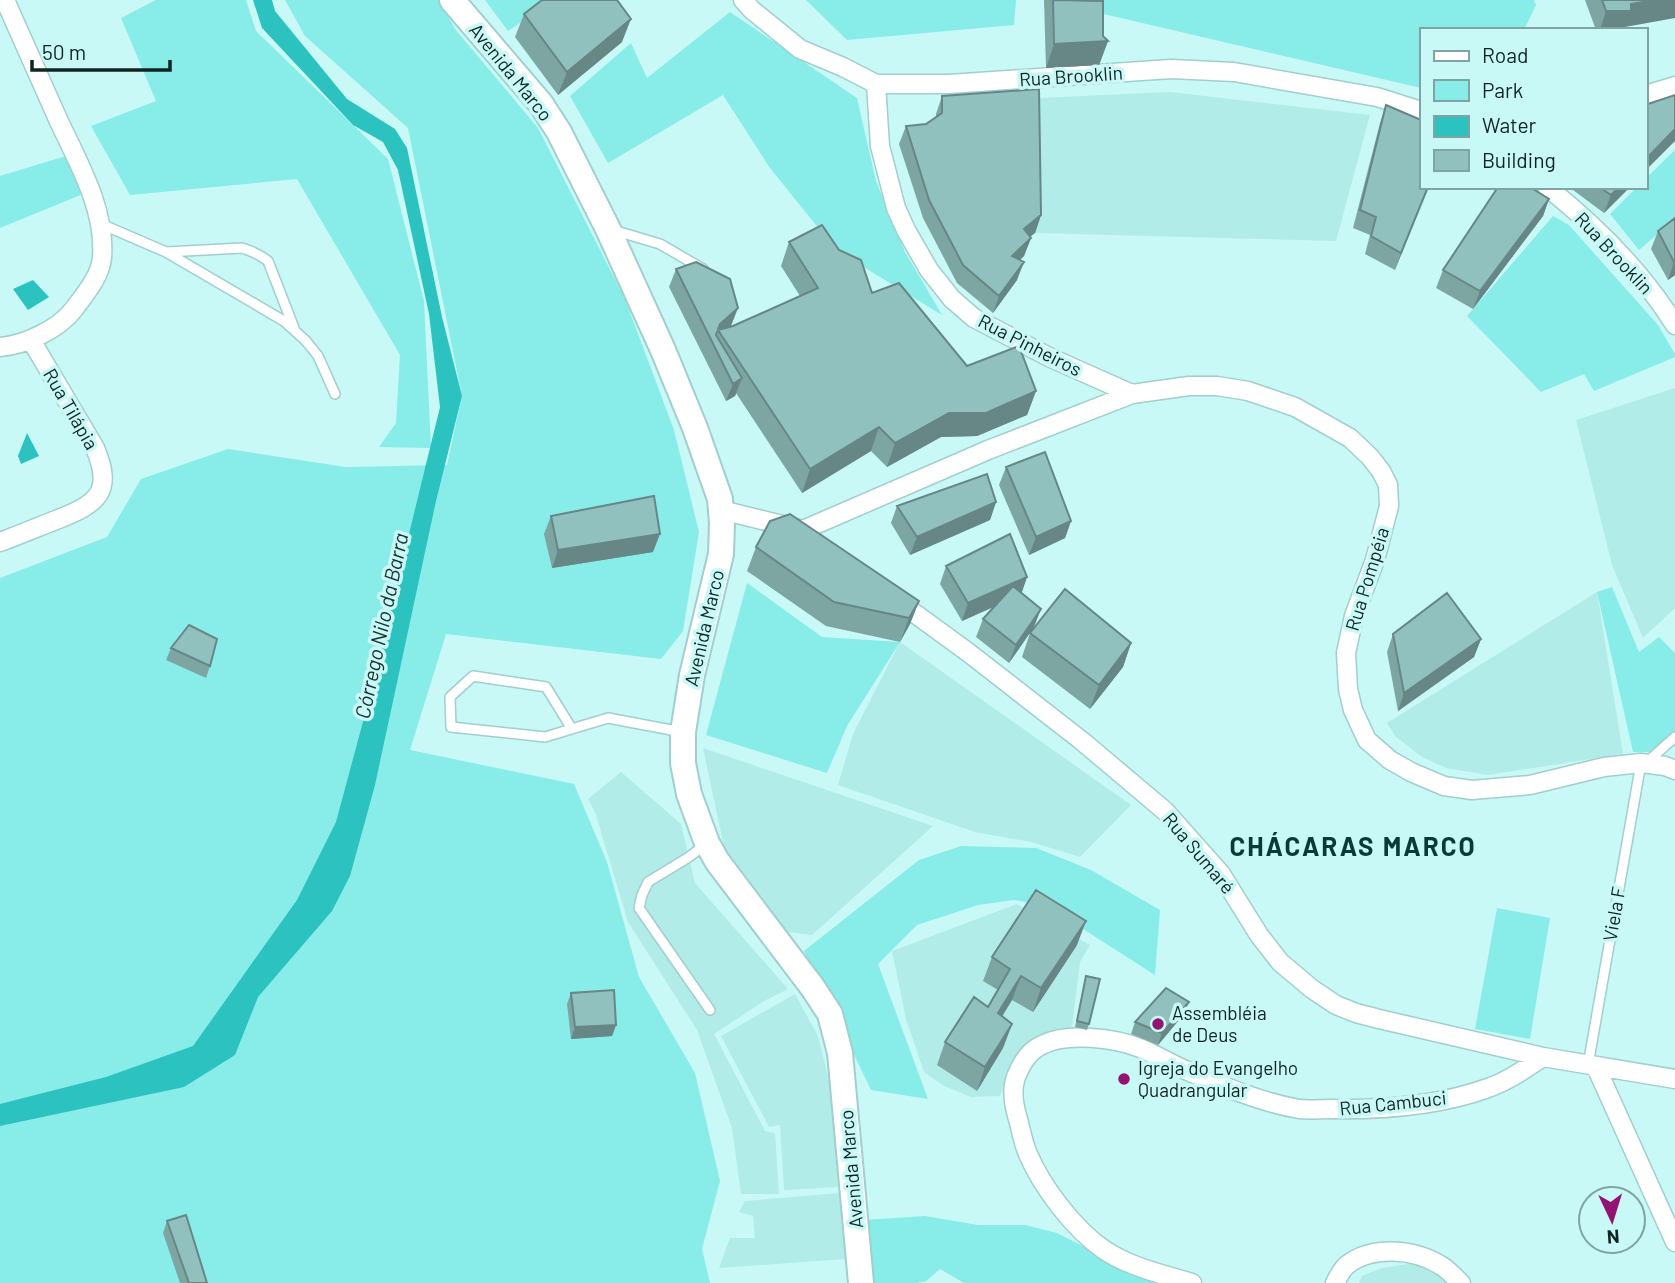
<svg xmlns="http://www.w3.org/2000/svg" width="1675" height="1283" font-family="Barlow,sans-serif">
	<rect width="100%" height="100%" fill="#c8f9f6"/>
	<path fill="#b1ece9" d="M1170,92L1370,115L1336,241L1035,233L1039,98Z
		M1675,388V608L1643,638L1612,565L1576,420Z
		M1597,592L1623,754L1488,775L1446,768L1422,757L1396,737L1387,723Z
		M900,642L1131,805L1080,857L1031,842L975,832L838,785L853,734Z
		M703,748L933,826L812,935L788,932L724,847Z
		M621,772L681,824L695,883L788,989L764,1001L714,1034L765,1131L775,1133L779,1194H741L732,1128L697,1030L628,922L595,812L588,799Z
		M1017,904L1090,945L1080,962L1072,1027L1045,1034L1029,1044L1011,1067L1000,1096L971,1097L944,1086L924,1072L906,1019L892,951Z
		M795,994L818,1036L830,1085L838,1187L784,1190L780,1125L769,1127L721,1036Z
		M839,1193L846,1259L719,1268L730,1238H755L753,1216L739,1212L745,1201Z
		M1420,1262L1448,1283H1359L1362,1276L1382,1268Z"/>
	<path fill="#88ece8" d="M156,0H246L256,31L388,159L424,301L431,448L379,447L396,423L400,355L297,179L130,195L91,126L156,101L121,18Z
		M285,0H439L455,29L538,128L625,299L674,430L699,532L683,631L661,659L446,634L410,750L574,784L607,862L639,977L695,1073L720,1181L702,1249L710,1283H0V578L107,537L141,479L228,449L345,467L447,465L462,396L408,128L305,36Z
		M485,0H554L508,31Z
		M806,0H1016L1014,25L847,40Z
		M1093,0H1534L1536,5L1524,30H1421V88L1095,12Z
		M730,12L857,98L876,181L905,252L942,315L836,250L770,168L723,95L608,163L570,96L631,43L647,78Z
		M1675,150V219L1639,250L1610,214L1637,187H1645V179Z
		M66,156L83,194L0,228V176Z
		M1553,216L1569,225L1658,325L1675,354V357L1594,391L1584,374L1541,392L1467,316Z
		M747,583L822,637L900,642L847,726L827,773L706,735Z
		M1612,587L1639,652L1659,637L1675,653V741L1658,752H1633L1597,592Z
		M961,846L1036,848L1091,870L1160,910L1155,975L1047,906L1014,900L978,905L917,925L878,964L928,1099L871,1090L804,951L919,860Z
		M1497,908L1550,918L1530,1039L1475,1029Z
		M925,1216L978,1225H1025L1057,1233L1155,1283H964L940,1269L926,1281L917,1283H871L865,1220Z"/>
	<path fill="#2cc2bf" d="M253,0H272L275,11L347,99L395,129L407,148L442,317L462,396L436,501L375,785L350,876L332,911L258,997L235,1055L184,1087L0,1126V1104L106,1077L193,1046L297,900L336,822L364,718L440,407L429,314L398,170L383,142L353,125L262,28Z
		M33,280L49,297L28,310L13,289Z
		M27,433L39,456L21,464L18,456Z"/>
	<g fill="none" stroke-linecap="round" stroke-linejoin="round">
		<g stroke="#a0cfcd" stroke-width="12">
			<path id="lane" d="M101,224L166,252L284,321L306,341L318,356L335,394
				M613,230L660,244L703,269
				M166,252L242,248C252,251 260,255 268,261L294,328
				M572,729L546,687L473,676L450,697L451,727L545,737L608,718L682,732
				M1647,762L1675,737
				M706,844L689,857L648,882L642,895L639,908L710,1010
				M1588,1065L1641,763"/>
		</g>
		<g stroke="#a0cfcd" stroke-width="21">
			<path id="street" d="M743,0L752,10L800,49L843,67L876,84H949L1171,69L1234,72L1377,97L1421,111
				M876,84L880,146L896,208L906,230L929,270L952,299L974,318L999,331L1051,358L1132,394
				M1645,95L1675,86
				M1547,187C1596,226 1642,272 1675,325
				M0,347C25,345 59,329 74,309C85,294 100,277 102,258C106,208 77,161 57,117C40,78 22,39 5,0
				M721,510L803,530L988,450L1132,394L1189,386H1217L1248,391L1295,407L1350,438L1370,457L1381,471L1388,485L1389,506L1375,560L1354,616L1346,653L1348,689L1353,710L1367,740L1390,760L1411,772L1444,786L1472,790L1530,785L1604,767L1641,763L1665,766L1675,770
				M0,542C19,535 38,527 56,520C97,504 114,493 95,448L31,340
				M895,599L969,653L1082,741L1165,811L1221,874L1259,935L1280,962L1312,989L1336,1005L1356,1013L1379,1019L1543,1057L1675,1079
				M1596,1067L1675,1242
				M1192,1283C1162,1274 1129,1267 1103,1249C1074,1229 1042,1187 1028,1154C1023,1143 1021,1130 1018,1119C1014,1106 1011,1090 1016,1077C1021,1064 1028,1051 1042,1045C1067,1032 1115,1038 1140,1048C1155,1054 1169,1063 1183,1069C1220,1085 1259,1102 1299,1109C1309,1110 1320,1109 1331,1109C1382,1110 1438,1106 1488,1088C1508,1081 1525,1069 1543,1057
				M1335,1283C1338,1277 1342,1269 1347,1265C1372,1245 1414,1249 1440,1265C1448,1269 1454,1277 1461,1283"/>
		</g>
		<g stroke="#a0cfcd" stroke-width="28">
			<path id="secondary" d="M452,0L541,104L559,132L608,229L663,350L695,428L720,499L722,523L721,554L692,675L683,732V763L689,794L707,843L717,861L813,988L830,1014L840,1053L861,1283"/>
		</g>
		<use href="#lane" stroke="#fff" stroke-width="9"/>
		<use href="#street" stroke="#fff" stroke-width="18"/>
		<use href="#secondary" stroke="#fff" stroke-width="24"/>
	</g>
	<path fill="#7da6a3" d="M1044,0H1088L1103,36L1108,41L1099,65L1046,68Z
		M1585,0H1675L1625,27L1624,30H1596Z
		M524,14L622,42L558,95L515,37Z
		M942,96L1041,215L1035,233L1030,237L1031,238L1024,256L1020,260L1017,280L993,313L957,283L923,218L899,144L906,126L926,124L936,117V114Z
		M1386,105L1428,187L1395,270L1365,254L1370,235L1353,228L1380,123Z
		M1569,187H1630L1604,213Z
		M1549,199L1543,216L1473,309L1436,288L1443,270Z
		M1675,218V275L1668,280L1651,249L1658,231Z
		M789,242L839,250L872,293L967,366L1036,391L1027,415L977,436L941,437L887,467L871,451L802,493L736,393L735,396L726,401L669,287L676,269L731,326L800,296L781,266Z
		M1006,467L1071,521L1065,538L1029,555L999,485Z
		M996,502L990,520L910,555L891,523L897,506Z
		M551,516L653,552L552,568L544,534Z
		M756,547L919,601L910,624L900,642L826,626L747,571Z
		M946,566L1027,577L1021,593L1034,627L1009,663L976,637L983,619L994,606L962,621L940,584Z
		M1030,633L1131,643L1123,667L1090,709L1022,657Z
		M1393,634L1481,639L1474,657L1398,711L1387,652Z
		M171,648L210,666L206,678L166,660Z
		M1077,945L1033,1012L1012,1000L1002,1017L1012,1024L1003,1048L977,1091L937,1065L945,1042L988,1007L998,990L983,981L992,957Z
		M1086,976L1089,1024L1087,1030L1075,1027Z
		M571,993L616,1025L612,1036L571,1039L567,1004Z
		M1184,1014L1158,1045L1131,1034L1135,1022Z
		M167,1221L207,1283H180L163,1233Z"/>
	<path fill="#668785" d="M1654,0H1675V18L1625,27L1624,30H1600L1606,11L1631,4Z
		M631,19L622,42L558,95L567,72Z
		M1108,41L1099,65L1046,68L1054,44Z
		M1675,129V141L1645,171V160Z
		M1428,187L1395,270L1401,253Z
		M1619,187H1630L1604,213L1611,195Z
		M1549,199L1543,216L1473,309L1480,291Z
		M1041,215L1035,233L1017,246L1024,229Z
		M1031,238L1024,256L1006,273L1012,256Z
		M1024,262L1017,280L993,313L999,296Z
		M1675,262V275L1668,280L1674,262Z
		M738,308L731,326L718,330L720,324Z
		M742,378L735,396L726,401L733,384Z
		M1036,391L1027,415L977,436L941,437L887,467L895,443L949,413Z
		M879,427L871,451L802,493L810,469Z
		M996,502L990,520L910,555L917,537Z
		M1071,521L1065,538L1029,555L1036,537Z
		M660,534L653,552L552,568L558,550Z
		M1027,577L1021,595L962,621L968,603Z
		M919,601L910,624L900,642L909,618Z
		M1041,609L1034,627L1009,663L1016,645Z
		M1481,639L1474,657L1398,711L1404,693Z
		M1131,643L1123,667L1090,709L1099,685Z
		M1086,921L1077,945L1033,1012L1041,988Z
		M1021,976L1012,1000L989,1037L998,1013Z
		M1189,1002L1184,1014L1158,1045L1162,1033Z
		M1012,1024L1003,1048L977,1091L985,1067Z
		M616,1025L612,1036L571,1039L575,1027Z"/>
	<path fill="#91c1be" stroke="#668785" stroke-width="2" d="M542,0H617L631,19L567,72L524,14Z
		M1053,0L1103,1V36L1108,41L1054,44Z
		M1602,0H1654L1631,4V11H1606Z
		M1039,89L1041,215L1024,229L1031,238L1012,256L1024,262L999,296L963,265L929,200L906,126L926,124L942,113V96Z
		M1675,95V129L1645,160V105Z
		M1386,105L1421,120V187H1428L1401,253L1371,236L1376,217L1360,210Z
		M1498,187H1530L1549,199L1480,291L1443,270Z
		M1599,187H1619L1611,195Z
		M1675,218V262H1674L1658,231Z
		M822,225L839,250L861,260L872,293L899,283L967,366L1019,346L1036,391L986,413H949L895,443L879,427L810,469L718,330L733,326L818,288L789,242Z
		M696,262L730,279L738,308L720,324L716,335L742,378L733,384L676,269Z
		M1045,452L1071,521L1036,537L1006,467Z
		M987,474L996,502L917,537L897,506Z
		M654,496L660,534L558,550L551,516Z
		M790,514L919,601L909,618L834,602L756,547L770,521Z
		M1010,534L1027,577L968,603L946,566Z
		M1013,586L1041,609L1016,645L983,619Z
		M1065,589L1131,643L1099,685L1030,633Z
		M1447,593L1481,639L1404,693L1393,634Z
		M189,625L217,639L210,666L171,648Z
		M1036,890L1086,921L1041,988L1021,976L998,1013L1012,1024L985,1067L945,1042L974,997L988,1007L1010,969L992,957Z
		M1086,976L1100,979L1089,1024L1077,1021Z
		M1166,988L1189,1002L1162,1033L1135,1022Z
		M614,990L616,1025L575,1027L571,993Z
		M186,1215L207,1283H189L167,1221Z"/>
	<g fill="#921470" stroke="#c8f9f6" stroke-width="2.5">
		<circle cx="1158" cy="1024" r="7"/>
		<circle cx="1124" cy="1079" r="7"/>
	</g>
	<g text-anchor="middle" stroke-width="7" stroke-linejoin="round" paint-order="stroke">
		<g font-size="19" fill="#112424" stroke="#c8f9f6">
			<text transform="translate(511 72) rotate(51)" y="7">Avenida Marco</text>
			<text transform="translate(1071 76) rotate(-4)" y="7">Rua Brooklin</text>
			<text transform="translate(1614 253) rotate(47)" y="7">Rua Brooklin</text>
			<text transform="translate(1030 345) rotate(27)" y="7">Rua Pinheiros</text>
			<text transform="translate(71 409) rotate(60)" y="7">Rua Tilápia</text>
			<text transform="translate(1367 579) rotate(-73)" y="7">Rua Pompéia</text>
			<text transform="translate(704 628) rotate(-77)" y="7">Avenida Marco</text>
			<text transform="translate(1199 853) rotate(50)" y="7">Rua Sumaré</text>
			<text transform="translate(1614 914) rotate(-80)" y="7">Viela F</text>
			<text transform="translate(1393 1103) rotate(-6)" y="7">Rua Cambuci</text>
			<text transform="translate(851 1169) rotate(-95)" y="7">Avenida Marco</text>
		</g>
		<g font-size="19" fill="#112424" stroke="#c8f9f6" text-anchor="start">
			<text x="1172" y="1020">Assembléia<tspan x="1172" dy="22">de Deus</tspan></text>
			<text x="1138" y="1075">Igreja do Evangelho<tspan x="1138" dy="22">Quadrangular</tspan></text>
		</g>
		<g font-size="21" font-style="italic" fill="#1a3130" stroke="#c8f9f6">
			<text transform="translate(382 626) rotate(-78)" y="7">Córrego Nilo da Barra</text>
		</g>
		<g font-size="26" font-weight="bold" letter-spacing="2" fill="#083a38" stroke="#c8f9f6">
			<text x="1353" y="856">CHÁCARAS MARCO</text>
		</g>
	</g>
	<rect x="1420" y="28" width="228" height="161" fill="#c8f9f6" stroke="#7fa4a2" stroke-width="2"/>
	<rect x="1434" y="51" width="35" height="10" fill="#ffffff" stroke="#7fa4a2" stroke-width="2"/>
	<text x="1482" y="63" font-size="21" fill="#112424">Road</text>
	<rect x="1434" y="80" width="35" height="21" fill="#88ece8" stroke="#7fa4a2" stroke-width="2"/>
	<text x="1482" y="98" font-size="21" fill="#112424">Park</text>
	<rect x="1434" y="116" width="35" height="21" fill="#2cc2bf" stroke="#7fa4a2" stroke-width="2"/>
	<text x="1482" y="133" font-size="21" fill="#112424">Water</text>
	<rect x="1434" y="150" width="35" height="21" fill="#91c1be" stroke="#7fa4a2" stroke-width="2"/>
	<text x="1482" y="168" font-size="21" fill="#112424">Building</text>
	<g transform="translate(1612 1220) rotate(176)"><circle r="33" fill="#c8f9f6" stroke="#7fa4a2" stroke-width="2"/>
	<path d="M0-5L12 26L0 18L-12 26Z" fill="#921470"/>
	<text y="-10" font-size="19" font-weight="bold" text-anchor="middle" fill="#112424">N</text>
	</g>
	<path d="M32 60v10h138v-10" fill="none" stroke="#112424" stroke-width="3.5"/>
	<text x="42" y="60" font-size="21" fill="#112424" stroke="#c8f9f6" stroke-width="5" paint-order="stroke">50 m</text>
</svg>
